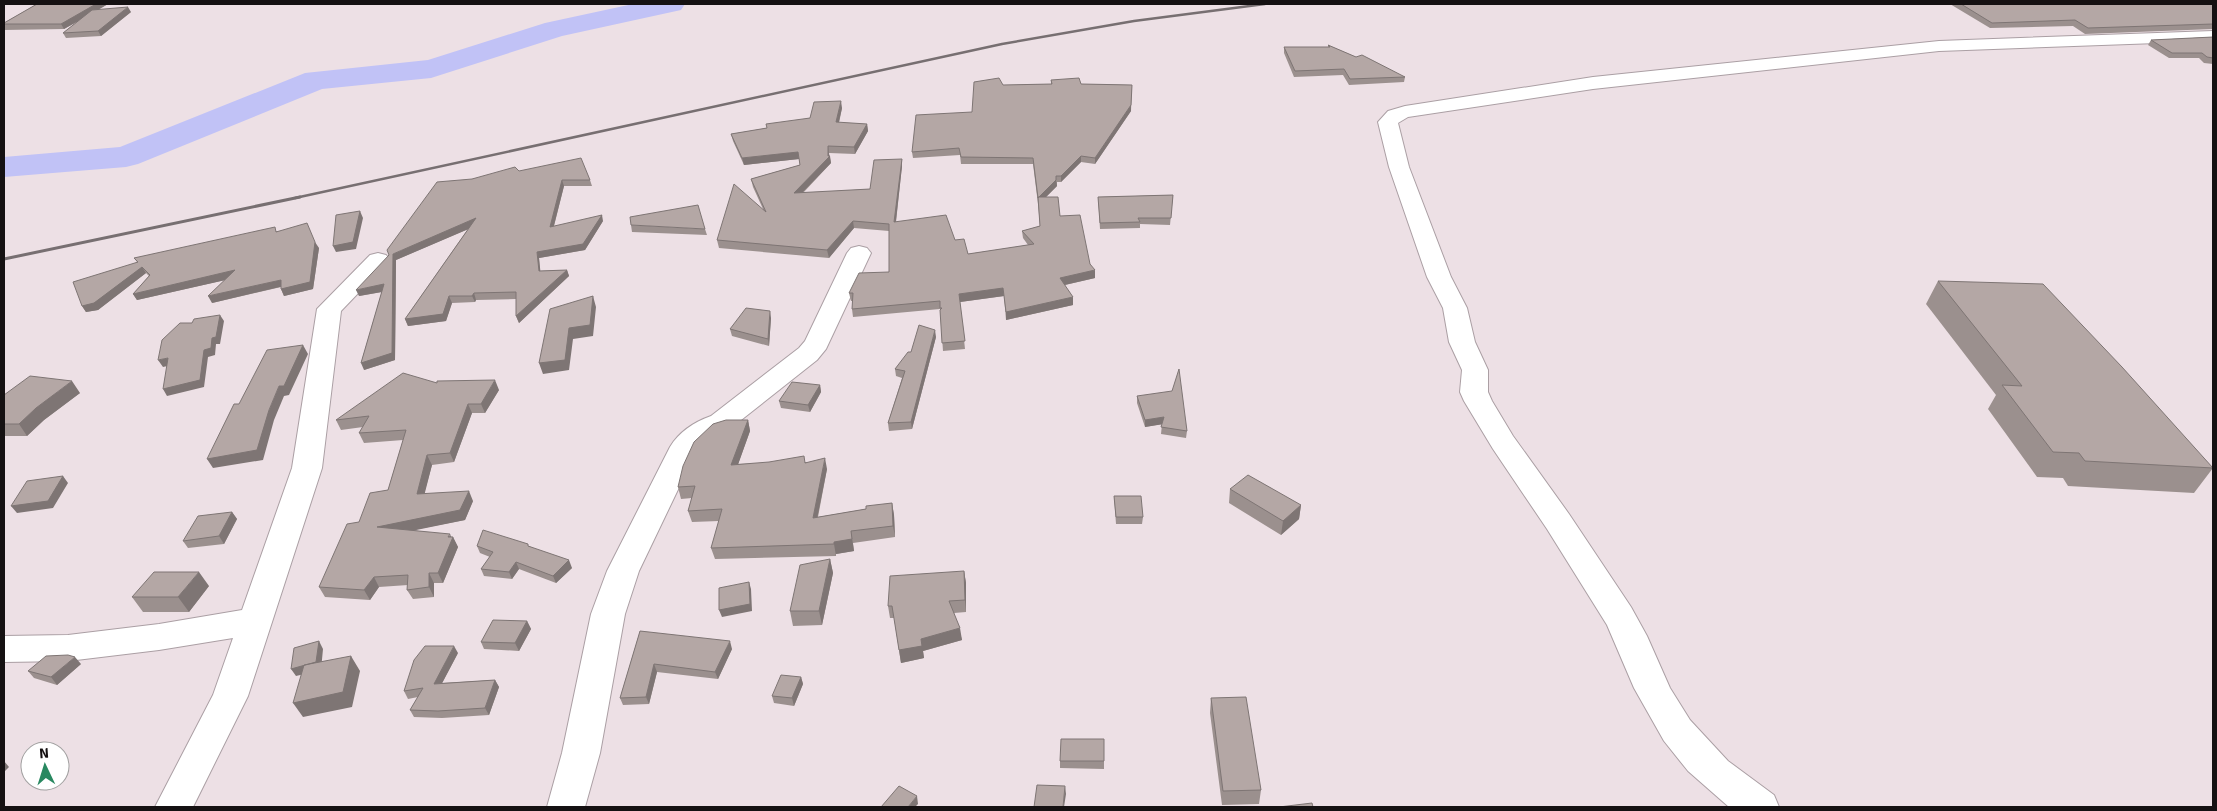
<svg xmlns="http://www.w3.org/2000/svg" width="2217" height="811" font-family="Signika,sans-serif">
	<rect width="100%" height="100%" fill="#ede0e5"/>
	<g fill="none" stroke-linecap="round" stroke-linejoin="round">
		<path fill="#c1c2f6" fill-rule="evenodd" d="M633,4H685L681,10L562,36L431,78L322,89L138,164L126,167L4,177V157L120,147L305,73L428,60L545,23Z"/>
		<g stroke="#ab9fa4" stroke-width="2">
			<path id="street" d="M2213,31V41L1939,51L1593,89L1408,117L1398,123L1409,167L1451,277L1467,308L1475,342L1488,370V392L1492,401L1513,436L1569,514L1631,607L1647,636L1670,688L1690,720L1728,761L1774,795L1779,807H1729L1688,771L1664,741L1634,688L1607,625L1547,529L1493,449L1464,401L1460,392L1462,370L1449,342L1443,308L1427,277L1389,167L1378,122L1388,111L1405,106L1593,77L1939,41Z
				M859,246L867,248L871,253L826,349L817,360L731,428L715,434L696,452L639,571L625,614L600,753L585,807H547L562,753L591,614L607,571L670,447C679,432 694,422 711,416L799,348L805,341L847,253L851,248Z
				M378,253L386,255L390,260L341,311L322,468L248,696L193,807H155L213,695L233,638L159,650L68,661L4,662V636L68,635L159,624L242,610L292,468L317,309L370,255Z"/>
		</g>
		<use href="#street" fill="#fff" fill-rule="evenodd"/>
		<path stroke="#776f71" stroke-width="2.5" d="M295,198L1002,44L1134,21L1265,4"/>
		<path stroke="#776f71" stroke-width="3" d="M4,259L300,197"/>
	</g>
	<path fill="#9b908e" d="M37,4H108L98,10L131,12L101,36L66,38L63,33L77,22L64,29L4,30V23Z
		M1950,4H2213V29L2085,34L2073,26L1990,28Z
		M2213,37V64L2204,63L2199,58H2169L2148,45L2151,40Z
		M1328,45L1356,57L1405,77L1404,82L1349,85L1343,75L1294,77L1284,53V47H1328Z
		M1051,80L1081,84L1132,85L1131,111L1095,164L1081,162L1061,182H1057V186L1046,197L1060,216L1090,264L1095,278L1065,285L1073,305L1006,320L1004,296L960,302L965,349L943,351L940,309L853,317L852,309L853,301H851L849,293L889,272V231L854,228L829,258L719,248L717,240L763,209L753,187L751,179L800,165L799,159L744,165L733,141L731,134L767,128L810,118L842,108L839,123L867,124L868,131L855,154L829,153L831,163L803,193L870,189L902,159V166L896,222L955,240L968,254L1028,245L1023,238L1022,231L1040,226L1038,204L1033,164H961L960,155L913,158L912,152L972,112L1003,85L1051,84Z
		M519,171L590,180L592,186H564L554,226L603,221L585,250L539,258L540,271L567,270L569,276L519,323L516,316V299L476,300L475,302L452,303L446,321L408,326L405,319L468,229L396,260L395,360L364,370L382,292L359,296L472,179Z
		M1173,195L1170,225L1140,224V228L1100,229L1098,197Z
		M631,225L705,229L707,235L632,232Z
		M277,231L319,248L313,289L284,296L281,289V287L212,303L225,280L137,300L133,294L149,276L146,273L98,310L86,312L82,306L137,262L134,258Z
		M1938,281L2213,468L2194,493L2068,486L2063,478L2037,477L1988,409L1996,395L1926,304Z
		M771,318L769,346L732,336L730,329Z
		M936,337L912,429L889,431L888,423L902,378L896,376L895,369L911,352Z
		M437,383L499,390L485,413H472L454,462L432,465L424,494L473,501L465,520L413,530L453,537L458,547L443,583H434V597L413,599L407,590L408,585L379,587L370,600L325,597L319,587L359,522L388,490L403,440L364,443L359,433L363,427L341,430L336,420Z
		M820,385L821,392L810,412L781,408L779,401Z
		M80,393L44,420L27,436H4V395Z
		M1137,396L1187,431L1186,438L1161,434L1162,424L1145,427L1137,403Z
		M748,420L750,431L738,464L806,462L827,469L818,517L866,509L892,503L894,515L895,537L853,543L854,551L836,554V556L715,559L711,548L719,521L692,522L688,511L692,498L681,499L678,487Z
		M1230,489L1301,505L1299,519L1281,535L1229,503Z
		M1114,496L1143,517L1142,524H1116Z
		M232,512L237,519L224,544L188,548L183,541Z
		M477,546H529L572,568L556,583L519,569L512,579L484,576L481,569L490,557L480,553Z
		M830,559L833,573L822,625L793,626L790,611Z
		M964,571L966,583V612L954,613L962,640L923,651L924,658L901,663L894,618H890L888,606Z
		M209,586L189,612H143L132,597Z
		M527,621L531,629L519,651L484,649L481,642Z
		M640,631L732,649L718,679L657,672L649,704L623,705L620,698Z
		M458,653L442,683L495,680L499,687L489,715L442,718L414,717L410,710L418,697L408,699L404,691Z
		M81,664L57,685L34,678L28,671Z
		M801,677L803,684L794,706L774,703L772,696Z
		M1211,698L1261,790L1259,804L1222,805L1210,713Z
		M1104,739V769L1060,768V761Z"/>
	<path fill="#7e7574" d="M96,4H108L64,29L61,24Z
		M128,7L131,12L101,36L98,31Z
		M841,101L842,108L837,130L836,122Z
		M1131,105V111L1095,164V158Z
		M867,124L868,131L855,154L854,147Z
		M828,146L829,156H830L831,163L795,200L794,193Z
		M798,152L799,159L744,165L742,158Z
		M1081,156V162L1061,182V176Z
		M902,159V166L895,229L894,222Z
		M562,180L564,186L552,233L550,227Z
		M1056,180L1057,186L1039,204L1038,198Z
		M360,211L363,218L356,249L336,252L333,246Z
		M602,215L603,221L585,250L539,258L541,277L539,271L537,252Z
		M476,218L478,225L396,260L395,360L364,370L361,363L393,254Z
		M853,221L854,228L829,258L827,250Z
		M315,242L319,248L313,289L284,296L281,289Z
		M142,267L146,273L98,310L86,312L82,306Z
		M235,270L239,277L137,300L133,294Z
		M567,270L569,276L519,323L516,316Z
		M1095,270V278L1060,286V278Z
		M281,280L284,286L212,303L208,296Z
		M384,284L387,291L359,296L356,290Z
		M1003,288L1004,296L960,302L959,294Z
		M474,293L476,300L475,302L472,296Z
		M449,296L452,303L446,321L408,326L405,319Z
		M593,296L596,307L593,336L573,339L569,370L543,374L539,363L569,328Z
		M1073,297V305L1006,320V312Z
		M770,311L771,318L769,346L768,339Z
		M220,315L224,321L220,344H216L215,355L208,357L204,387L167,396L163,389L204,350L212,338Z
		M935,330L936,337L912,429L911,422Z
		M303,345L308,354L289,395L284,396L274,420L263,460L213,468L207,459L269,410L279,386Z
		M168,358L172,365L163,367L158,360Z
		M495,380L499,390L485,413L481,404Z
		M72,381L80,393L44,420L27,436L19,424L36,408Z
		M820,385L821,392L810,412L808,405Z
		M468,404L472,413L454,462L450,453Z
		M1164,417V424L1145,427V420Z
		M748,420L750,431L734,476L731,465Z
		M427,455L432,465L422,504L417,494Z
		M825,458L827,469L815,529L813,518Z
		M63,476L68,483L53,508L17,513L11,506Z
		M469,491L473,501L465,520L382,537L377,527Z
		M892,503L894,515L895,537L893,526Z
		M1301,505L1299,519L1281,535L1283,521Z
		M232,512L237,519L224,544L219,536Z
		M851,531L854,551L836,554V556L834,544V542Z
		M450,534L452,539L453,537L458,547L443,583L438,573Z
		M830,559L833,573L822,625L819,611Z
		M569,560L572,568L556,583L553,576Z
		M516,562L519,569L512,579L509,572Z
		M964,571L966,583V612L965,600Z
		M199,572L209,586L189,612L178,597Z
		M429,573L434,583V597L429,587Z
		M374,577L379,587L370,600L364,590Z
		M749,582L751,589L752,611L722,617L719,610Z
		M527,621L531,629L519,651L515,643Z
		M960,628L962,640L923,651L924,658L901,663L899,650L921,639Z
		M319,641L323,649L321,670L296,676L291,669Z
		M730,641L732,649L718,679L715,672Z
		M454,646L458,653L438,691L434,684Z
		M351,656L360,671L352,707L303,717L293,703Z
		M75,657L81,664L57,685L51,677Z
		M654,664L657,672L649,704L646,697Z
		M801,677L803,684L794,706L792,698Z
		M495,680L499,687L489,715L485,708Z
		M4,761L9,767L4,772Z
		M1065,786L1066,794L1064,807H1063Z
		M917,796L918,804L915,807H908Z"/>
	<path fill="#b4a7a5" stroke="#7e7574" d="M37,4H96L61,24H4V23Z
		M1961,4H2213V24L2088,28L2075,20L1992,23Z
		M128,7L98,31L63,33L92,10Z
		M2213,37V58L2207,57L2202,53H2172L2151,40Z
		M1328,45L1356,57L1362,55L1405,77L1350,79L1344,69L1295,71L1284,47H1330Z
		M999,78L1003,85L1052,84L1051,80L1079,78L1081,84L1132,85L1131,105L1095,158L1081,156L1061,176H1056V180L1038,198L1033,158L961,157L959,148L912,152L916,115L972,112L974,82Z
		M841,101L836,122L867,124L854,147L828,146V156H830L794,193L870,189L874,160L902,159L894,222L946,215L955,240L964,239L968,254L1034,244L1022,231L1040,226L1038,197H1058L1060,216L1080,215L1090,264L1095,270L1060,278L1073,297L1006,312L1003,288L959,294L965,341L942,343L940,310L942,308H940V301L852,309L853,293H849L859,273L889,272V224L853,221L827,250L717,240L734,184L766,212L751,179L800,165L798,152L742,158L731,134L767,128L766,124L810,118L814,102Z
		M581,158L590,180H562L550,227L602,215L583,244L537,252L539,271L567,270L516,316V292L474,293L472,296H449L443,314L405,319L476,218L393,254L392,353L361,363L384,284L356,290L389,255L387,250L437,182L472,179L515,167L519,171Z
		M1173,195L1171,218H1138L1140,222L1100,223L1098,197Z
		M698,205L705,229L631,225L630,217Z
		M360,211L353,242L333,246L336,215Z
		M307,223L315,242L310,282L281,289V280L208,296L235,270L133,294L150,275L142,267L94,303L82,306L73,282L138,262L134,258L275,227L276,232Z
		M1938,281L2043,284L2122,367L2213,468L2085,461L2079,453L2053,452L2002,385L2022,386Z
		M593,296L590,325L569,328L565,360L539,363L550,309Z
		M746,308L770,311L768,339L730,329Z
		M220,315L216,337L212,338L211,348L204,350L200,380L163,389L168,358L158,360L162,340L180,323H192L194,319Z
		M919,325L935,330L911,422L888,423L905,371L895,369L908,352H911Z
		M303,345L284,386H279L269,410L257,450L207,459L234,404H239L267,350Z
		M1179,369L1187,431L1161,427L1164,417L1145,420L1137,396L1172,391Z
		M403,373L437,383V381L495,380L481,404H468L450,453L427,455L417,494L469,491L460,510L377,527L450,534L448,537H453L438,573H429V587L407,590L408,575L374,577L364,590L319,587L347,524L359,522L370,493L388,490L406,430L359,433L369,416L336,420Z
		M30,376L72,381L36,408L19,424H4V395Z
		M792,382L820,385L808,405L779,401Z
		M726,420H748L731,465L769,462L804,456L805,463L825,458L813,518L866,509V506L892,503L893,526L851,531L852,539L834,542V544L711,548L722,509L688,511L695,486L678,487L683,466L694,442L713,424Z
		M1248,475L1301,505L1283,521L1230,489Z
		M63,476L48,501L11,506L27,481Z
		M1114,496H1141L1143,517H1116Z
		M232,512L219,536L183,541L198,516Z
		M483,530L528,544V546L569,560L553,576L516,562L509,572L481,569L493,552L477,546Z
		M830,559L819,611H790L800,565Z
		M964,571L965,600L949,601L960,628L921,639L922,646L899,650L892,606H888L890,576Z
		M154,572H199L178,597H132Z
		M749,582L750,604L719,610V588Z
		M493,620L527,621L515,643L481,642Z
		M640,631L730,641L715,672L654,664L646,697L620,698Z
		M319,641L316,662L291,669L294,648Z
		M425,646H454L434,684L495,680L485,708L438,711L410,710L423,688L404,691L414,660Z
		M68,655L75,657L51,677L28,671L46,656Z
		M351,656L343,692L293,703L304,665Z
		M781,675L801,677L792,698L772,696Z
		M1246,697L1261,790L1223,791L1211,698Z
		M1061,739H1104V761H1060Z
		M1037,785L1065,786L1063,807H1034Z
		M899,786L917,796L908,807H881Z
		M1312,803L1313,807H1279Z"/>
	<rect width="2217" height="811" fill="none" stroke="#151112" stroke-width="10"/>
	<g transform="translate(45 766) rotate(356)"><circle r="24" fill="#ffffff" stroke="#a1a0a0"/>
	<path d="M0-4L9 19L0 12L-9 19Z" fill="#288860"/>
	<text y="-8" font-size="14" font-weight="bold" text-anchor="middle" fill="#151112">N</text>
	</g>
</svg>
